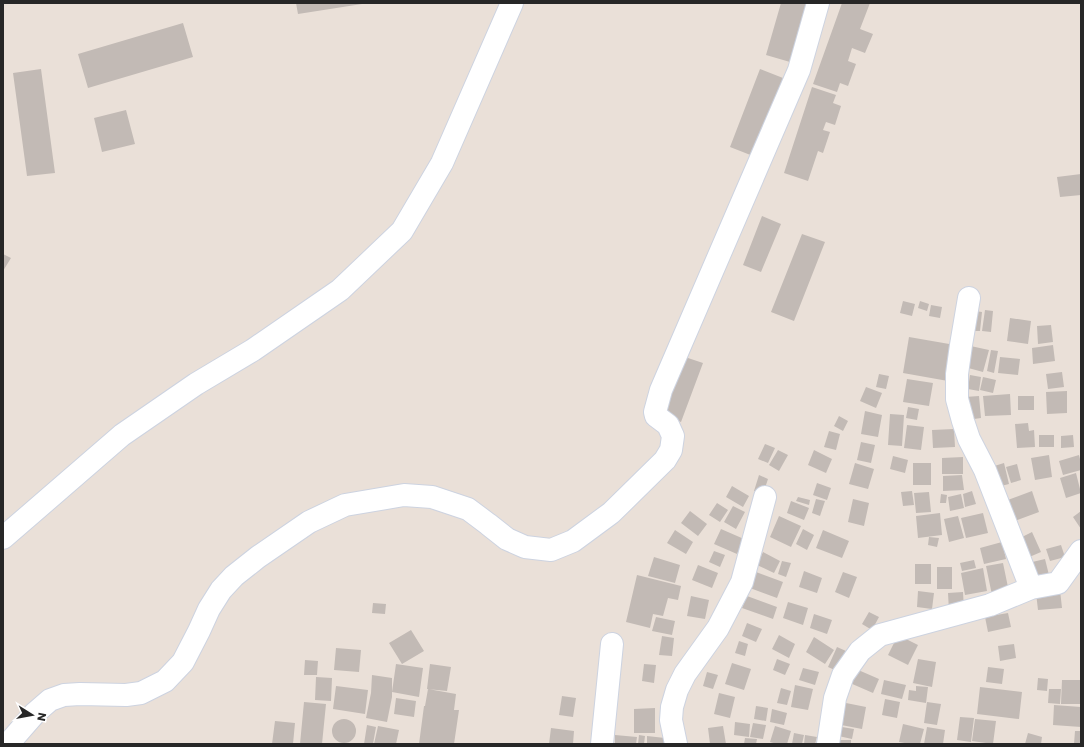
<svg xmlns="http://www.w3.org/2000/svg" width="1084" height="747" font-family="Poppins,sans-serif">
	<rect width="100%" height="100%" fill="#eae0d8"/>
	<path fill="#c2bab5" d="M296,3H362V4L298,14Z
		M781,3H808L790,62L766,55Z
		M842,3H870L860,29L873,34L865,53L852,48L848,61L856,64L848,86L840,83L837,92L813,84Z
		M183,23L193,57L88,88L78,54Z
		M41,69L55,173L27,176L13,73Z
		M760,69L783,78L753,156L730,147Z
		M812,87L836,95L833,103L841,106L835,125L826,122L823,130L830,132L823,153L818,151L808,181L784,173Z
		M126,110L135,144L102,152L94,118Z
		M1081,174V195L1060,197L1057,177Z
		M762,216L781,224L761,272L743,265Z
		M802,234L825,242L794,321L771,312Z
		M3,254L11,258L3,271Z
		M903,301L915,304L912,316L900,313Z
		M920,301L929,304L927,311L918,308Z
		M931,305L942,307L940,318L929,316Z
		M985,310L993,311L991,332L982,331Z
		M975,311L982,312L980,331H973Z
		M1010,318L1031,321L1028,344L1007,341Z
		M1051,325L1053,342L1038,344L1037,326Z
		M909,337L955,345L948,381L903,373Z
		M966,345L989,350L983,372L961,366Z
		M1053,345L1055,361L1033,364L1032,348Z
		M991,350L998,351L994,373L987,371Z
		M679,355L703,363L681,422L657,414Z
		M1000,357L1020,359L1018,375L998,373Z
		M1062,372L1064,387L1048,389L1046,374Z
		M879,374L889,376L886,389L876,387Z
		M970,375L981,377L979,391L968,389Z
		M983,377L996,380L993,393L980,390Z
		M907,379L933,383L929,406L903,402Z
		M866,387L882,393L876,408L860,401Z
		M1067,391V413L1047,414L1046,392Z
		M1010,394L1011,415L985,416L983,396Z
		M979,396L981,418L967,420L965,397Z
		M1018,396H1034V410H1018Z
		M908,407L919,409L917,420L906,418Z
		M865,411L882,415L878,437L861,434Z
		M890,414L904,415L902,446L888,445Z
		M839,416L848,421L843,431L834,426Z
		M1028,423L1029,431L1034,430L1035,447L1017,448L1015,424Z
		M907,425L924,427L921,450L904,448Z
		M954,429L955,447L933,448L932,430Z
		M829,431L840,434L836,450L824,447Z
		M1039,435H1054V447H1039Z
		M1073,435L1074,447L1061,448V436Z
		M861,442L875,445L871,463L857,460Z
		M765,444L775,448L768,463L758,459Z
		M778,450L788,455L779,471L769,465Z
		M814,450L832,459L826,473L808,465Z
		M1049,455L1052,477L1035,480L1031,458Z
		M1079,455L1081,463V470L1063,475L1059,461Z
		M893,456L908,460L905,473L890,469Z
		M963,457V474H942V458Z
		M855,463L874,469L868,489L849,484Z
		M913,463H931V485H913Z
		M1004,463L1009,484L993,488L988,468Z
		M1017,464L1021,480L1011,483L1006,467Z
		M1076,473L1081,493L1066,498L1060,478Z
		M759,475L768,479L763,494L754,491Z
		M962,475L964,490L943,491V476Z
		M817,483L831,488L827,500L813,495Z
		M732,486L749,496L743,507L726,497Z
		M912,491L914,505L903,506L901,492Z
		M972,491L976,504L965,507L963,494Z
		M1032,491L1039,512L1012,522L1005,501Z
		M929,492L931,512L916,513L914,493Z
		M941,494L947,495L946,503H940Z
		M961,494L964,508L950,511L948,497Z
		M798,497L810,500L809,505L796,501Z
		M816,499L825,501L820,516L812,513Z
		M853,499L869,503L864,526L848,522Z
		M791,501L809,508L804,520L787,513Z
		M717,503L728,510L720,522L709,515Z
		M733,506L745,512L736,529L724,522Z
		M690,511L707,524L698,536L681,523Z
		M1081,511V529L1073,517Z
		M940,513L942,535L918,538L916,516Z
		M983,513L988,533L966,538L961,518Z
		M779,516L801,526L791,547L770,537Z
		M958,516L964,538L949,542L944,519Z
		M721,529L744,539L737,554L714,544Z
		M803,529L814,535L807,550L796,544Z
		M675,530L693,542L686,554L667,543Z
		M823,530L849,541L842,558L816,548Z
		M1032,532L1041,552L1027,558L1018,539Z
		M929,537L939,538L937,547L928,545Z
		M1002,542L1006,559L984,564L980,548Z
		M1061,545L1065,557L1050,561L1046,549Z
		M714,551L725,555L720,567L709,562Z
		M763,552L780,561L774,573L757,565Z
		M654,557L680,565L675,583L648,576Z
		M1045,559L1049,575L1032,580L1028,563Z
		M974,560L976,568L962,571L960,563Z
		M782,561L791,563L786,577L778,574Z
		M1003,563L1009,592L992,595L986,566Z
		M915,564H931V584H915Z
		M698,565L718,573L712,588L692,580Z
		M937,567H952V589H937Z
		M983,568L987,591L965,595L961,573Z
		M804,571L822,578L817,593L799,587Z
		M756,572L783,582L777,598L750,588Z
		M843,572L857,577L849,598L835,592Z
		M637,575L681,586L678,600L668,598L663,616L653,614L650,628L626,622Z
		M1060,590L1062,608L1038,610L1036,593Z
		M918,591L934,593L932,609L917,607Z
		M963,592L964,610L949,611L948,593Z
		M691,596L709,600L705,619L687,616Z
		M747,596L777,607L773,619L742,608Z
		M788,602L808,608L803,625L783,618Z
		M373,603L386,604L385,614L372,613Z
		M869,612L879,617L872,630L862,624Z
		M1008,613L1011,627L988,632L985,617Z
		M814,614L832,620L827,634L810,628Z
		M656,617L675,621L672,635L652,631Z
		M747,623L762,629L756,642L742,636Z
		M411,630L424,651L402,664L389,643Z
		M779,635L795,644L789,658L772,649Z
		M898,635L918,645L908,665L888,655Z
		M662,636L674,638L672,656L659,655Z
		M814,637L834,650L825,664L806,652Z
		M739,641L748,644L745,656L735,653Z
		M1014,644L1016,658L1000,661L998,646Z
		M837,647L846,651L837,671L828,667Z
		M336,648L361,650L359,672L334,670Z
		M777,659L790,664L785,675L773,670Z
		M918,659L936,662L932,687L913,683Z
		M305,660L318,661L317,675H304Z
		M732,663L751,669L744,690L725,684Z
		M396,664L423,668L419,697L392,692Z
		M430,664L451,667L447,691L427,689Z
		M644,664L656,665L654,683L642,681Z
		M988,667L1004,669L1002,684L986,682Z
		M803,668L819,672L815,685L799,680Z
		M856,669L879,679L873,693L850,683Z
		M707,672L718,675L713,689L703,686Z
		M372,675L392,678V697L387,722L366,718L371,693Z
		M316,677L332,678L331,701L315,700Z
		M1038,678L1048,679L1047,691L1037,690Z
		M884,680L906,685L902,699L881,694Z
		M1062,680H1081V704H1061Z
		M795,685L813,689L808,710L791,707Z
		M336,686L368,690L365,714L333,709Z
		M916,686L928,687L926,703L908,700L909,690L916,691Z
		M980,687L1022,692L1019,719L977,714Z
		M781,688L791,691L787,705L777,703Z
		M428,689L456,694L454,710H459L454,744H419L424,706H425Z
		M1049,689H1061L1060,704L1048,703Z
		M719,693L735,697L730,718L714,714Z
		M562,696L576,698L573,717L559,715Z
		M396,698L416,701L414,717L394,714Z
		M885,699L900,702L897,718L882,715Z
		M304,702L326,704L322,744H300Z
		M841,702L866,707L862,729L836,724Z
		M927,702L941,704L937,725L924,723Z
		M1054,705L1081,707V727L1053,725Z
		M756,706L768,708L766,721L754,719Z
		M655,708V733H634V709Z
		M772,709L787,713L784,725L770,722Z
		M960,717L974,718L971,742L957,740Z
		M975,719L996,721L993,744L972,741Z
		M332 731a12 12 0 1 1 24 0a12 12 0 1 1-24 0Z
		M275,721L295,723L293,744H272Z
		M735,722L750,724L749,737L734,735Z
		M753,723L766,725L763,739L750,737Z
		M903,724L924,729L920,744H910L899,742Z
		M367,725L376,727L373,744H364Z
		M378,726L399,730L396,744H374Z
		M723,726L726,744H710L708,728Z
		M775,726L791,731L787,744H777L770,742Z
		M836,726L854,729L852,739L834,735Z
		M927,727L945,730L943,744H924Z
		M551,728L574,731L573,744H549Z
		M1075,731H1081V744H1074Z
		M794,733L804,735L802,744H792Z
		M1028,733L1042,737L1041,744H1025Z
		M615,735L637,737L636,744H615Z
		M639,735L645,736L644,744H638Z
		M805,735L817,737L815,744H804Z
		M647,736L665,738L664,744H647Z
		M745,738L757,739L756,744H744Z
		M835,740H851V744H834Z"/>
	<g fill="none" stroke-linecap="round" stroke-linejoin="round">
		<g stroke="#cdd3e0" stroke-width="24">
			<path id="street" d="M969,298L961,345L957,374V399L963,421L969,439L985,470L1031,588
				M3,538L122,435L196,384L253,350L340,290L402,231L442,163L512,3
				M8,744L35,713L50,700L64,695L80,694L126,695L141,693L165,681L183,662L199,631L209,609L221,590L234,576L258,557L309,522L345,505L404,495L432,497L468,509L488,524L507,539L525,547L551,550L573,541L611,513L665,460L671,450L673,436L668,425L656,416L655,412L661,390L799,70L818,3
				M602,744L612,644
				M676,744L671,720L672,707L677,690L685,674L718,628L742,582L765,497
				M828,744L835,698L843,675L860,651L880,635L990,605L1031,588L1058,583L1081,551"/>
		</g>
		<use href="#street" stroke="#fff" stroke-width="22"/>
	</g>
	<rect width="1084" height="747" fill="none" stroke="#272727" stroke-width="8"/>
	<g transform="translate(32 715) rotate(101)" stroke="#ffffff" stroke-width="3" paint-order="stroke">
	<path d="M0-3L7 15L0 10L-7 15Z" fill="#272727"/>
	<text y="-6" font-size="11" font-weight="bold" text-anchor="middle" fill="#272727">N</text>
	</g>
</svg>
